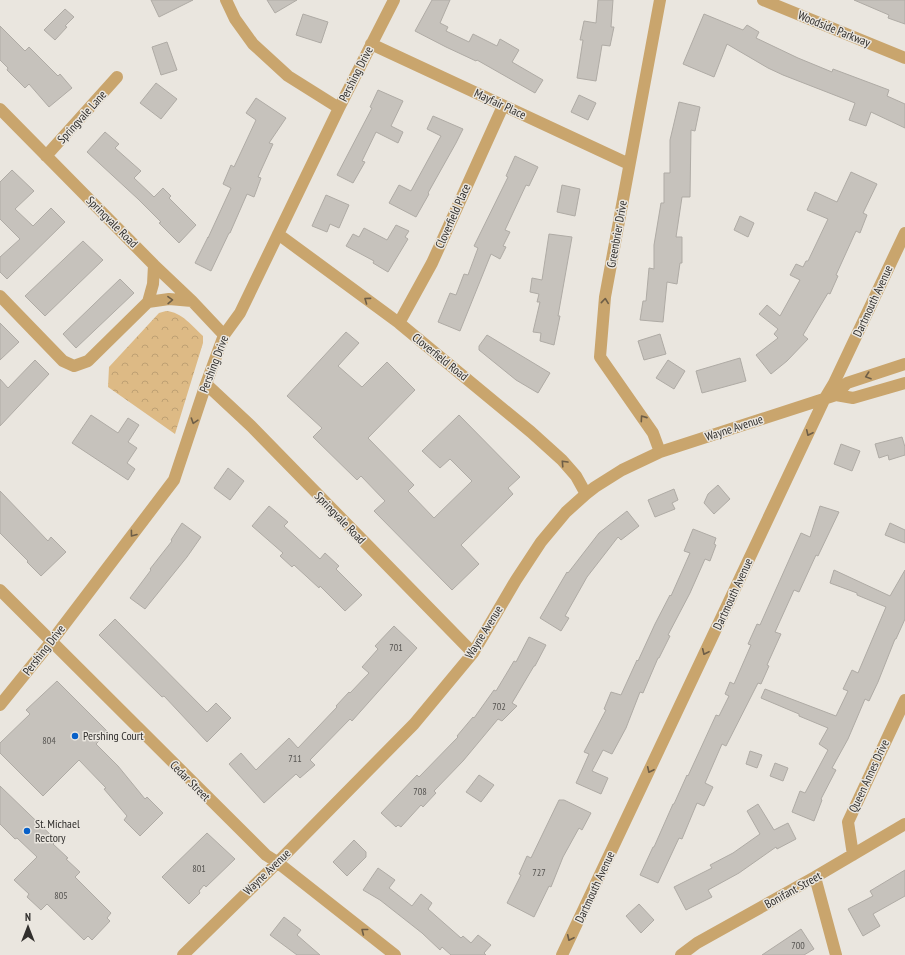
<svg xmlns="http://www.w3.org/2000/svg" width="905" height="955" font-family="'PT Sans Narrow',sans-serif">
	<defs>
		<pattern id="forest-crowns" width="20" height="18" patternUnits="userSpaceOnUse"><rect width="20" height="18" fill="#ddba85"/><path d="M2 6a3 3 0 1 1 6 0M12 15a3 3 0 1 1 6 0" fill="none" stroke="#bea073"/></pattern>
	</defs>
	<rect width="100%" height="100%" fill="#eae6df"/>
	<path fill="url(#forest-crowns)" d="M166,311C182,312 192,326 203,336V343L175,434L108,387L109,367L159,313Z"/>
	<path fill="#c6c2bc" stroke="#afaba5" d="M151,0H193L159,17Z
		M267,0H297L275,13Z
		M432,0H450L440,23L448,27L446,31L469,42L473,34L497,46L500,39L519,50L512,62L543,80L535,93L477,60L476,61L446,47L415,31Z
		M598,0H613L611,27H614L610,46L602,45L596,81L577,78L583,40H580L584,21L596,23Z
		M854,0H905V24L888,18L889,15Z
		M65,9L74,17L65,26L67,27L55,40L44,30Z
		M303,14L328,22L321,43L296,35Z
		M704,14L743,30L747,25L759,32L756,38L798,58L832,72L833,69L889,90L887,96L905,104V128L871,112L866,126L849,120L855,103L783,75L768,68L727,44L714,77L683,64Z
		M0,26L25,51L29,47L58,76L60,74L72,88L49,107L29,84L25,88L7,70L8,68L0,60Z
		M167,42L177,70L161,75L152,47Z
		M156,83L177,99L161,119L140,103Z
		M378,90L403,101L391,126L403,132L398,143L376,132L362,161L365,162L353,183L337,175L372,108L370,107Z
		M579,95L596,103L588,120L571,112Z
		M256,98L286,118L269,143L273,144L258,177L261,178L254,197L247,194L230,233H229L211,271L195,263L208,237V238L231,188L223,184L231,165L234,167L256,120L246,113Z
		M679,102L700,107L695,131L691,130L690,197H682L676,237H682V263H680L677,284L667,282L663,322L640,320L643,301H646L649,268L654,269V245L661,203H664V173H670V140Z
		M433,116L463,129L456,143L428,193L429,194L416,217L389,203L399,185L411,191L441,136L427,129Z
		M105,132L119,144L115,148L141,171L134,178L154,197L163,188L171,196L169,198L196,225L179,243L159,223L161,222L138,199L87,152Z
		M515,156L538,167L529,186L526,185L505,230L510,232L503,246L506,247L500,259L491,254L460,331L438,322L450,293L456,295L464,274L468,275L478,248L474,246L508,177L506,176Z
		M12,170L34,191L15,209L33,226L51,208L65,222L7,279L0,272V257L20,239L0,219V182Z
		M851,172L877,184L863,213L867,215L860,233L856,231L836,275L838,276L830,294L828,293L803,335L808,339L787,361L771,374L756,355L778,338L774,334L778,329L759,314L767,305L780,316L800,280L790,275L796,264L803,267L806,261H808L828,219L807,210L815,192L837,202Z
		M562,185L580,189L575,216L557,212Z
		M326,195L349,205L339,228L330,224L327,232L312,226Z
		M740,216L754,223L748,237L734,230Z
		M396,225L409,231L405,237L408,239L388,272L373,263L374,261L346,246L353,234L359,237L364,228L387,240Z
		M549,234L572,237L558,316H560L554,345L540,341L541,333L533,332L540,302H537L539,294L530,292L532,278L542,280Z
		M83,241L103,260L45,316L25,296Z
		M120,279L134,293L76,348L63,334Z
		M0,323L19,342L0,360Z
		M346,332L359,343L338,366L362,387L387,362L415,390L368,438L414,485L408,491L434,518L472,481L450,459L440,468L422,451L459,415L520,477L508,488L513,494L461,545L479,564L452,590L374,511L385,501L361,476L357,480L313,437L322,428L287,396Z
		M660,334L666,354L644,360L638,341Z
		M487,335L550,373L538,393L516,380L479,350V346Z
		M740,358L746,381L702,393L696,371Z
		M35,360L49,374L0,426V379L8,388Z
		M668,360L685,371L674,389L656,378Z
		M91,415L118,433L128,418L139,425L128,442L137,448L127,463L135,469L128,480L72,443Z
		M902,437L905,447V455L889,460L888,455L879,458L875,444Z
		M841,444L860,451L852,471L834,464Z
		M228,468L244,481L230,500L214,488Z
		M718,485L730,499L714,514L704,503L708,494Z
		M674,489L678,500L672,503L675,509L655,517L648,500Z
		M0,491L48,541L51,537L66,552L41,576L27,562L28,561L0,533Z
		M269,506L288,522L284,526L320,559L325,553L339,566L336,569L362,595L345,611L320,586L319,588L294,565L292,567L280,556L283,553L252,526Z
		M820,506L839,512L818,556L816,555L799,592L794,590L775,632L781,634L767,665L769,666L761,684L758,683L726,746L722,744L705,783L713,787L704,806L697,803L682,839L679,838L658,883L640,875L653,847H654L673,804H674L687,775L688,776L716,715L719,716L729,696L725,694L730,682L734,684L751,645L748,644L757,624L760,625L801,533L810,537Z
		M627,511L639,526L621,540L618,537L587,577L565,616L569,618L561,631L540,618L567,572L568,573L599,533Z
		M182,523L201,537L187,557L145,609L130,598L151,570L150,569L172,541L171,540Z
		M890,523L905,530V543L885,535Z
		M693,529L716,538L714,544L716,545L710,561L705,559L690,593L668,635L670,636L659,658H658L643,693L640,692L626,728L612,754L603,750L592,771L608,778L601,794L576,783L589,754L584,752L606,710L604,709L611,692L621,695L637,660L638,661L655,624L670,595L671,596L690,553L684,551Z
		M834,570L890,596L905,570V619L896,639H895L878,682L869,701L865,699L848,739L832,768L836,770L821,799L822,800L814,821L792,812L800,791L805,793L828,750L819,744L828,728L799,716V714L761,698L765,689L836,716L848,691L843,689L852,670L858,673L886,607L857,595V593L830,583Z
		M115,619L207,712L216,703L231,718L207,742L164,696L162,697L99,635Z
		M394,626L417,648L352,721L350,719L310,760L315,765L300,778L296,774L264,803L229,764L241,753L256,770L289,738L298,748L337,707L336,706L349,692L350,693L369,673L362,667L378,649L375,646Z
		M529,637L546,645L535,666H534L512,703L517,706L502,721L498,719L463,761L434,791L436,793L423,807L421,805L401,827L398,825L396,827L381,813L417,775L419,777L458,737L457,736L473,717L474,718L494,690L496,691L514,661L516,662Z
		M57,681L108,732L96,744L118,766L145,799L147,797L163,813L140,836L124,820L127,816L104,789L106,788L79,760L43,796L0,753V743L30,714L26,710Z
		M750,751L762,755L757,768L746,764Z
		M775,763L788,768L783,781L770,776Z
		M479,775L494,785L481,802L466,792Z
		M0,786L56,840L53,844L68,858L66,859L80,872L75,877L111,913L107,918L110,921L92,940L88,936L84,940L47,904L41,910L27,897L29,894L14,880L37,857L17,838L15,839L0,824Z
		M559,800H564L591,813L582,830L579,828L563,857L551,887L549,886L534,917L507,903L521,875L519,874L527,856L531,858Z
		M758,804L774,830L788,823L796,839L777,849L776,847L739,873L708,890L712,897L686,910L674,887L712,868L710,865L733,853L760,834L747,811Z
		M207,833L235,859L206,887L204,885L199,891L200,893L189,904L162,877Z
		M354,840L366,852V857L347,876L333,862Z
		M378,868L395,880L389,888L412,906L421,894L432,903L428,909L461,938L463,936L471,943L478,935L491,945L484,953L486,955H451L442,947L440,950L422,933L380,900L363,890Z
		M905,870V896L873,914L880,926L863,936L848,909L873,896L870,891Z
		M639,904L654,920L641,933L626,916Z
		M284,917L301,930L297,935L320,955H297L270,935Z
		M801,929L814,949L804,955H762Z"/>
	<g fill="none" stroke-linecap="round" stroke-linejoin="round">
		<path stroke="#c9a56d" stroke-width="12" d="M226,0L235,19L253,44L288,76L339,108
			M660,0L605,297L600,357L653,433L660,452
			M763,0L905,58
			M371,44L629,164
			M0,109L154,265L192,301L224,335
			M46,156L117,77
			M278,234L399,323L531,432L562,460L576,476L586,494
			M0,296L63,361L74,366L88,361L148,302L153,284L154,265
			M148,302L169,299L192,301
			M399,323L432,263L503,106
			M206,384L251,426L473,653
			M836,395L853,398L905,383
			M0,590L266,855L277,862L395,955
			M0,705L51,642L174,480L206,384L224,335L240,313L339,108L394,0
			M853,855L848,822L905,700
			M815,877L836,955
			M183,955L267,873L414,724L473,653L516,580L541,542L566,512L586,494L595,487L622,470L660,452L836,395L847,383L905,364
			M562,955L825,398L834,383L905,233
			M681,955L697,943L815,877L905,824"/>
	</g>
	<defs><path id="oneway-chevron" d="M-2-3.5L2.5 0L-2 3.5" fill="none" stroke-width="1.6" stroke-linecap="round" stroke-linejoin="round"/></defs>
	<g stroke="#6e5e47">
		<use href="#oneway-chevron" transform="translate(170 300) rotate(-1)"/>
		<use href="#oneway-chevron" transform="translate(367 300) rotate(-144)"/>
		<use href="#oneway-chevron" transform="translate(605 301) rotate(-84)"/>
		<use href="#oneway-chevron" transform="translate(868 376) rotate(161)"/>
		<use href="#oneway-chevron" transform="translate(643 418) rotate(-125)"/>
		<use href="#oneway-chevron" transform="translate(194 421) rotate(108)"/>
		<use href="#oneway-chevron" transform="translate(809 433) rotate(115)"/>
		<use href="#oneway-chevron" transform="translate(564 463) rotate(-133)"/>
		<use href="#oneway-chevron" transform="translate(133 534) rotate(127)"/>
		<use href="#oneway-chevron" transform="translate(705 652) rotate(115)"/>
		<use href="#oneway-chevron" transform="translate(650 770) rotate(115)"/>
		<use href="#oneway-chevron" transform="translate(364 931) rotate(-142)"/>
		<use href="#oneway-chevron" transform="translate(570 938) rotate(115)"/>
	</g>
	<g fill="#0760c9" stroke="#eae6df" stroke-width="1.5">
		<circle cx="75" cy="736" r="4"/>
		<circle cx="27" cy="831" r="4"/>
	</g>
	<g text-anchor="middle" stroke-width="3" stroke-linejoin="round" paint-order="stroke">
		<g font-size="10" fill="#565451">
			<text x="396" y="651">701</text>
			<text x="499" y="710">702</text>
			<text x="49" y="744">804</text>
			<text x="295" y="762">711</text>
			<text x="420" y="795">708</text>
			<text x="199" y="872">801</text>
			<text x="539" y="876">727</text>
			<text x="61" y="899">805</text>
			<text x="798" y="949">700</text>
		</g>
		<g font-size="12" fill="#312f2d" stroke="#eae6df">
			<text transform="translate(834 29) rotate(22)" y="4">Woodside Parkway</text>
			<text transform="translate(356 74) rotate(-63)" y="4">Pershing Drive</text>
			<text transform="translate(500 104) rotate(25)" y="4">Mayfair Place</text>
			<text transform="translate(82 117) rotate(-48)" y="4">Springvale Lane</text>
			<text transform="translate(453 216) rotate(-66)" y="4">Cloverfield Place</text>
			<text transform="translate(112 222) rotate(45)" y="4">Springvale Road</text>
			<text transform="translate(617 234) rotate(-80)" y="4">Greenbrier Drive</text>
			<text transform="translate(873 301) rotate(-65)" y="4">Dartmouth Avenue</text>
			<text transform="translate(440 357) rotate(39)" y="4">Cloverfield Road</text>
			<text transform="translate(214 364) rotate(-69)" y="4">Pershing Drive</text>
			<text transform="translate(734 428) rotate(-18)" y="4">Wayne Avenue</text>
			<text transform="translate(340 518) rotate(46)" y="4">Springvale Road</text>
			<text transform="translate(733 594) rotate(-65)" y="4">Dartmouth Avenue</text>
			<text transform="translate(484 632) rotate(-58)" y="4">Wayne Avenue</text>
			<text transform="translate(44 650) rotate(-52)" y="4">Pershing Drive</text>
			<text transform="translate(869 776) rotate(-65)" y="4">Queen Annes Drive</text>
			<text transform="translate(190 781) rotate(45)" y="4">Cedar Street</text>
			<text transform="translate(267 872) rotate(-44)" y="4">Wayne Avenue</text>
			<text transform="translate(595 887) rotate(-65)" y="4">Dartmouth Avenue</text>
			<text transform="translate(793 890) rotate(-29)" y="4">Bonifant Street</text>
		</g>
		<g font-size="12" fill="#312f2d" stroke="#eae6df" text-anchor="start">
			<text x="83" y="740">Pershing Court</text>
			<text x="35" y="828">St. Michael<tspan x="35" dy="14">Rectory</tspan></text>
		</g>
	</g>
	<g transform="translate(28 927)" stroke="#eae6df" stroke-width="3" paint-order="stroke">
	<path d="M0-3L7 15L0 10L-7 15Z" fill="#312f2d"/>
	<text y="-6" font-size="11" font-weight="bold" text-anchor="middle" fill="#312f2d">N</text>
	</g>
</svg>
